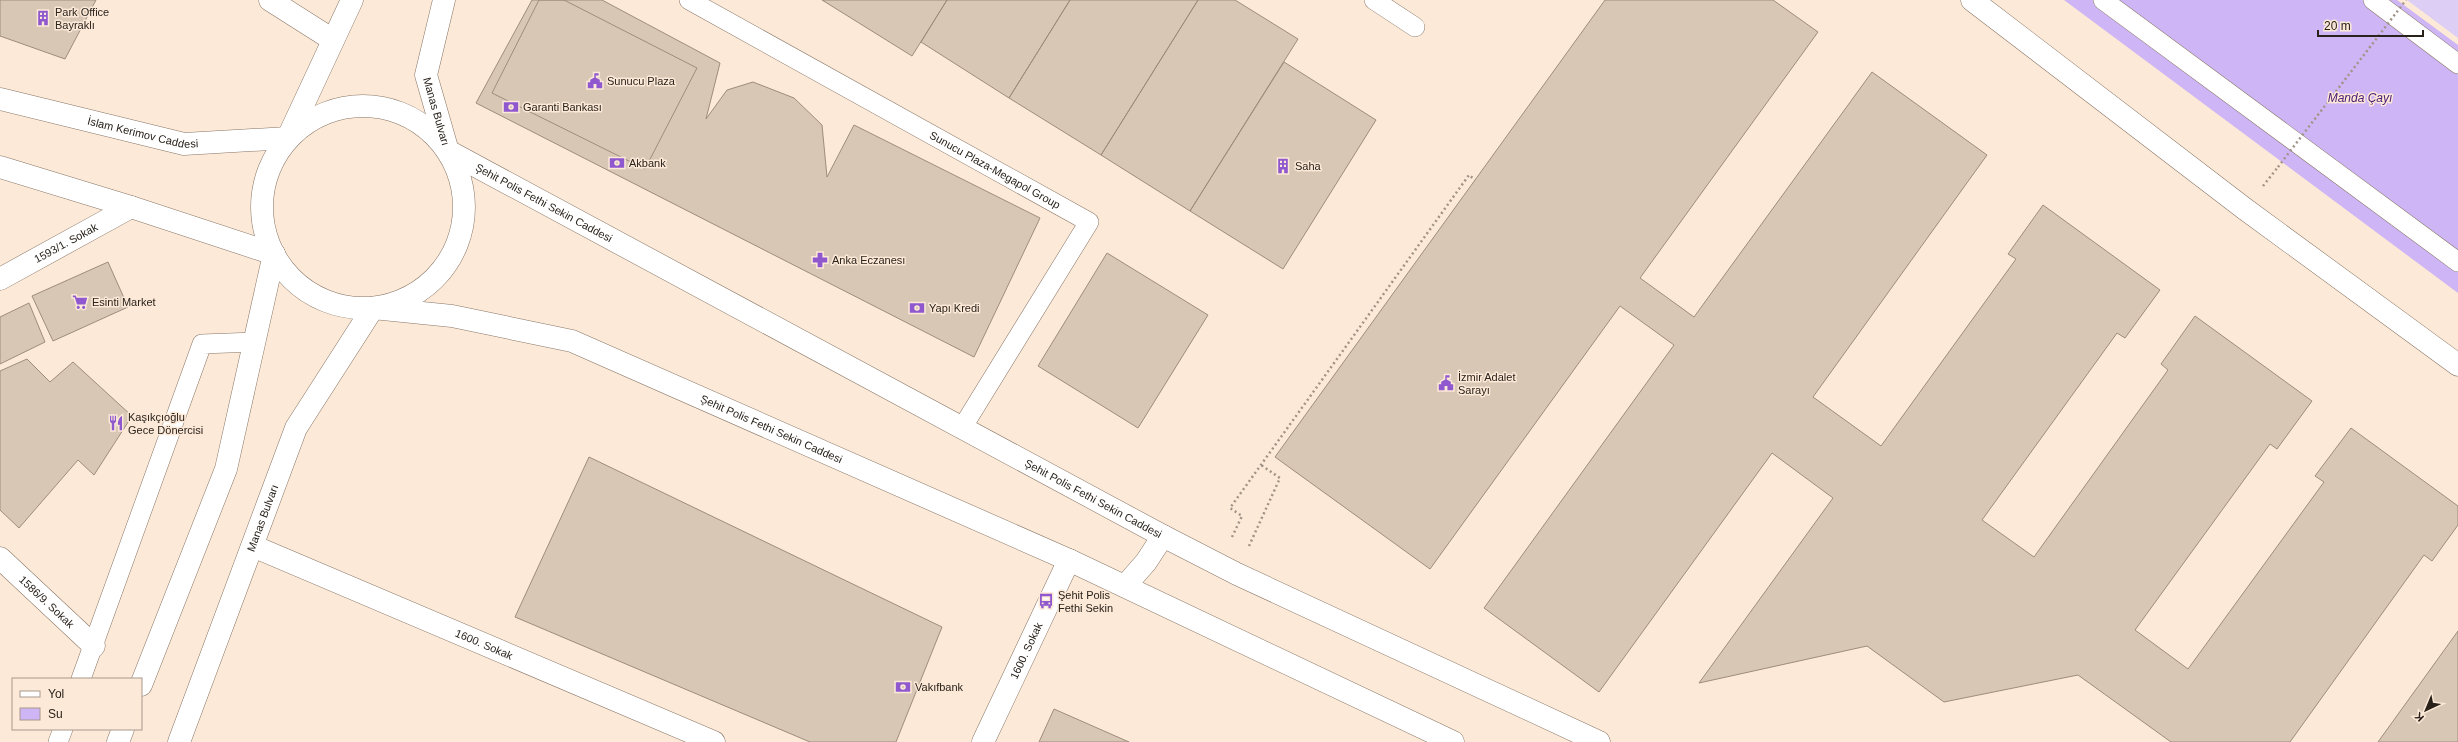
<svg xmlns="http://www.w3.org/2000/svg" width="2458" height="742" font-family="Arial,sans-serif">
	<rect width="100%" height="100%" fill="#fce9d7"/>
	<path fill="#ddcef5" d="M2407,0H2458V38Z"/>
	<path fill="#ceb5f5" d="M2064,0H2397L2458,45V293Z"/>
	<path fill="#d9c7b6" stroke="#9e8c7c" d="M0,0H96L65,59L0,36Z
		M532,0H602L720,63L706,119L727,90L753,82L794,98L822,125L827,177L854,125L1040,218L974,357L476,103Z
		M539,0H564L697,68L645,169L492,93Z
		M822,0H947L912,56Z
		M947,0H1070L1009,98L921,42Z
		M1070,0H1198L1101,155L1009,98Z
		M1198,0H1235L1298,39L1190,211L1101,155Z
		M1605,0H1773L1818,32L1640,278L1694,317L1872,72L1987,155L1813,397L1881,446L2016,259L2008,254L2043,205L2160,290L2125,338L2117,333L1982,520L2034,557L2168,370L2161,364L2195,316L2312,401L2277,449L2270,444L2135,630L2188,669L2324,482L2315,476L2351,428L2458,506V525L2432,561L2424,555L2290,742H2171L2078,675L1944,702L1867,646L1699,683L1833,498L1772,453L1599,692L1484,608L1674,345L1620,306L1430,569L1275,457Z
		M1284,62L1376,120L1283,269L1190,211Z
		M1107,253L1208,315L1138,428L1038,366Z
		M108,262L128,307L53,341L32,296Z
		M29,303L45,342L0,364V317Z
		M27,359L50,382L73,362L132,416L94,475L78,460L19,528L0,510V371Z
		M589,457L942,627L896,742H810L515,617Z
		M2458,631V742H2378Z
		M1054,709L1129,742H1039Z"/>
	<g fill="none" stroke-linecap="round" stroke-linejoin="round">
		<g stroke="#887667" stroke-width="20">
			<g id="lane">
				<path id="s1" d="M689,0L1089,222L962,428"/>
				<path d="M1374,0L1415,27"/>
				<path d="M2103,0L2458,262"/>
				<path d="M2373,0L2458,64"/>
				<path d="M81,679L202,344L255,342"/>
				<path d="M58,742L63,729"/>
			</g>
		</g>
		<g stroke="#887667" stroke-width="23">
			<g id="street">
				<path d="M270,0L333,40"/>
				<path d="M1972,0L2245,209L2458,365"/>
				<path id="s2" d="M253,546L714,742"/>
				<path id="s3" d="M0,558L94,646"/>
				<path id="s4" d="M983,742L1069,560"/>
			</g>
		</g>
		<g stroke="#887667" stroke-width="23">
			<g id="secondary">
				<path id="s5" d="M0,99L184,144L288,138"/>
				<path id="s6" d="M448,151L1163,536L1237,574L1599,742"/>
				<path d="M0,167L131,207L274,254"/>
				<path id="s7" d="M0,279L131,207"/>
				<path id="s8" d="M373,308L452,316L572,341L1069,560L1453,742"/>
				<path d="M1125,586L1146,562L1163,536"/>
			</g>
		</g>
		<g stroke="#887667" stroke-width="23">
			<g id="primary">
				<path id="s9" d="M444,0L426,75L447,148"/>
				<circle cx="363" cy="207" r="101"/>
				<path d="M290,133L352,0"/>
				<path d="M141,685L226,469L274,254"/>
				<path d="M118,742L123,729"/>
				<path id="s10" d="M179,742L296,428L373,308"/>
			</g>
		</g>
		<path stroke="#a19386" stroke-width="2.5" stroke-dasharray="2 3" stroke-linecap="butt" d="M2263,186L2278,167
			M1232,537L1242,516L1230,508L1469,175L1475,180
			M1249,546L1280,478L1261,465"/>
		<use href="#lane" stroke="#fff" stroke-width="19"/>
		<use href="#street" stroke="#fff" stroke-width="22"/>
		<use href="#secondary" stroke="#fff" stroke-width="22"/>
		<use href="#primary" stroke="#fff" stroke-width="22"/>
		<path stroke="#a19386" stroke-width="2.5" stroke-dasharray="2 3" stroke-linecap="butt" d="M2278,167L2406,0"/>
	</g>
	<defs>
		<g id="building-bare" transform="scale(1.2)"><path d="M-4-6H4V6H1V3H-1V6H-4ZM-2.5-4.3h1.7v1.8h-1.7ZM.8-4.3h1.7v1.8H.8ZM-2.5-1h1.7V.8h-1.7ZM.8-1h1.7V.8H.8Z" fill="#8f58cf" stroke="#fce9d7" stroke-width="2.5" paint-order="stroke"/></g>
		<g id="civic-bare" transform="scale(1.2)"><path d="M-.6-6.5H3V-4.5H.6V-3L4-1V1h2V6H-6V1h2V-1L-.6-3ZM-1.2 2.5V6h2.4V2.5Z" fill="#8f58cf" stroke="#fce9d7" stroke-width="2.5" paint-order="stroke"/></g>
		<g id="bank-bare" transform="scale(1.2)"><path d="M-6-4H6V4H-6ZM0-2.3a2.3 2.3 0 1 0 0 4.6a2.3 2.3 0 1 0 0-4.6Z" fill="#8f58cf" stroke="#fce9d7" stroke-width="2.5" paint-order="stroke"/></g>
		<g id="pharmacy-bare" transform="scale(1.2)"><path d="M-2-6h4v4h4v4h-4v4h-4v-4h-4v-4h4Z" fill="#8f58cf" stroke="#fce9d7" stroke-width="2.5" paint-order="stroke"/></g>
		<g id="supermarket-bare" transform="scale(1.2)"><path d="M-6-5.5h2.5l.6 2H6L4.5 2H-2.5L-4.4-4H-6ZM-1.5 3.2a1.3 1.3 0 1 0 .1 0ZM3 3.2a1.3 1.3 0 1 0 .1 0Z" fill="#8f58cf" stroke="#fce9d7" stroke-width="2.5" paint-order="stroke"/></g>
		<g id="restaurant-bare" transform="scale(1.2)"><path d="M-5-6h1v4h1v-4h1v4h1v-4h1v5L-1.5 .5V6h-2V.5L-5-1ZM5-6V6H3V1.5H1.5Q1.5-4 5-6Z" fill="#8f58cf" stroke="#fce9d7" stroke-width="2.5" paint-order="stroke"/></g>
		<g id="bus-bare" transform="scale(1.2)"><path d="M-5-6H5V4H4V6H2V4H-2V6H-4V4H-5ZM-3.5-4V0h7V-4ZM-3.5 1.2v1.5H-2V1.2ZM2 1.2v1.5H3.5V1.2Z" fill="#8f58cf" stroke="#fce9d7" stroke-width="2.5" paint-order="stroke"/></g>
	</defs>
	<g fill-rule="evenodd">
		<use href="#building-bare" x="43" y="18"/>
		<use href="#civic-bare" x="595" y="81"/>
		<use href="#bank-bare" x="511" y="107"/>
		<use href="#bank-bare" x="617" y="163"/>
		<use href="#building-bare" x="1283" y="166"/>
		<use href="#pharmacy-bare" x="820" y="260"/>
		<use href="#supermarket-bare" x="80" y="302"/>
		<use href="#bank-bare" x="917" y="308"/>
		<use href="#civic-bare" x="1446" y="383"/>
		<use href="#restaurant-bare" x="116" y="423"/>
		<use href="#bus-bare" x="1046" y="601"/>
		<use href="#bank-bare" x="903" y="687"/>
	</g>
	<g text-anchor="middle" stroke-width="3" stroke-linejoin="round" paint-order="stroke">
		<g font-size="11" fill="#29221b" stroke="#fce9d7" text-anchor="start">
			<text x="55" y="16">Park Office<tspan x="55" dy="13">Bayraklı</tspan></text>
			<text x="607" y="85">Sunucu Plaza</text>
			<text x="523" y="111">Garanti Bankası</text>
			<text x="629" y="167">Akbank</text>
			<text x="1295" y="170">Saha</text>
			<text x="832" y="264">Anka Eczanesı</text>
			<text x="92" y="306">Esinti Market</text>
			<text x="929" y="312">Yapı Kredi</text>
			<text x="1458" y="381">İzmir Adalet<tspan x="1458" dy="13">Sarayı</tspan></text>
			<text x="128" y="421">Kaşıkçıoğlu<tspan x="128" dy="13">Gece Dönercisi</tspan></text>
			<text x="1058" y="599">Şehit Polis<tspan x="1058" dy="13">Fethi Sekin</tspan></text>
			<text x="915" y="691">Vakıfbank</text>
		</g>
		<g font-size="11" fill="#29221b" stroke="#fce9d7">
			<text dy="4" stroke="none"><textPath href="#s9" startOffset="115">Manas Bulvarı</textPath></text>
			<text dy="4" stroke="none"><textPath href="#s5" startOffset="147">İslam Kerimov Caddesi</textPath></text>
			<text dy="4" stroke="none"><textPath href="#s1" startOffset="350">Sunucu Plaza-Megapol Group</textPath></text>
			<text dy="4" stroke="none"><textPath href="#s6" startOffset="109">Şehit Polis Fethi Sekin Caddesi</textPath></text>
			<text dy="4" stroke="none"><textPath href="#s7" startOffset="75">1593/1. Sokak</textPath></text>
			<text dy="4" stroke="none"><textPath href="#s8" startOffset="420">Şehit Polis Fethi Sekin Caddesi</textPath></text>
			<text dy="4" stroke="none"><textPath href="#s6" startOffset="733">Şehit Polis Fethi Sekin Caddesi</textPath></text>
			<text dy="4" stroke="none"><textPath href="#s10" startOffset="239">Manas Bulvarı</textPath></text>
			<text dy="4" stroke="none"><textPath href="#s3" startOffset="64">1586/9. Sokak</textPath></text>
			<text dy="4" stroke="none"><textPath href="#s2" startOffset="251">1600. Sokak</textPath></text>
			<text dy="4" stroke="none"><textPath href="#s4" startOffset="101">1600. Sokak</textPath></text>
		</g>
		<g font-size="12" font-style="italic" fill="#491a75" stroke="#fce9d7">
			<text x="2360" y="102">Manda Çayı</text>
		</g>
	</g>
	<rect x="12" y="678" width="130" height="52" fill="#fce9d7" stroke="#a8998c"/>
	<rect x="20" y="691" width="20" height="6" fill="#ffffff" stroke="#a8998c"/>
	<text x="48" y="698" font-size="12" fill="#29221b">Yol</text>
	<rect x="20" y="708" width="20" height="12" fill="#ceb5f5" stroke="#a8998c"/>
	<text x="48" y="718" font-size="12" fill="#29221b">Su</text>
	<g transform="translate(2426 710) rotate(224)" stroke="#fce9d7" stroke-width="3" paint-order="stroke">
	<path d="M0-3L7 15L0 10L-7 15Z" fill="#29221b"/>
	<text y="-6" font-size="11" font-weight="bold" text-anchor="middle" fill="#29221b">K</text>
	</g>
	<path d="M2318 30v6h105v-6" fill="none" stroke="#29221b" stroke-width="2"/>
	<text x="2324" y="30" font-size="12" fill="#29221b" stroke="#fce9d7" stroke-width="3" paint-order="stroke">20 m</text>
</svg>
